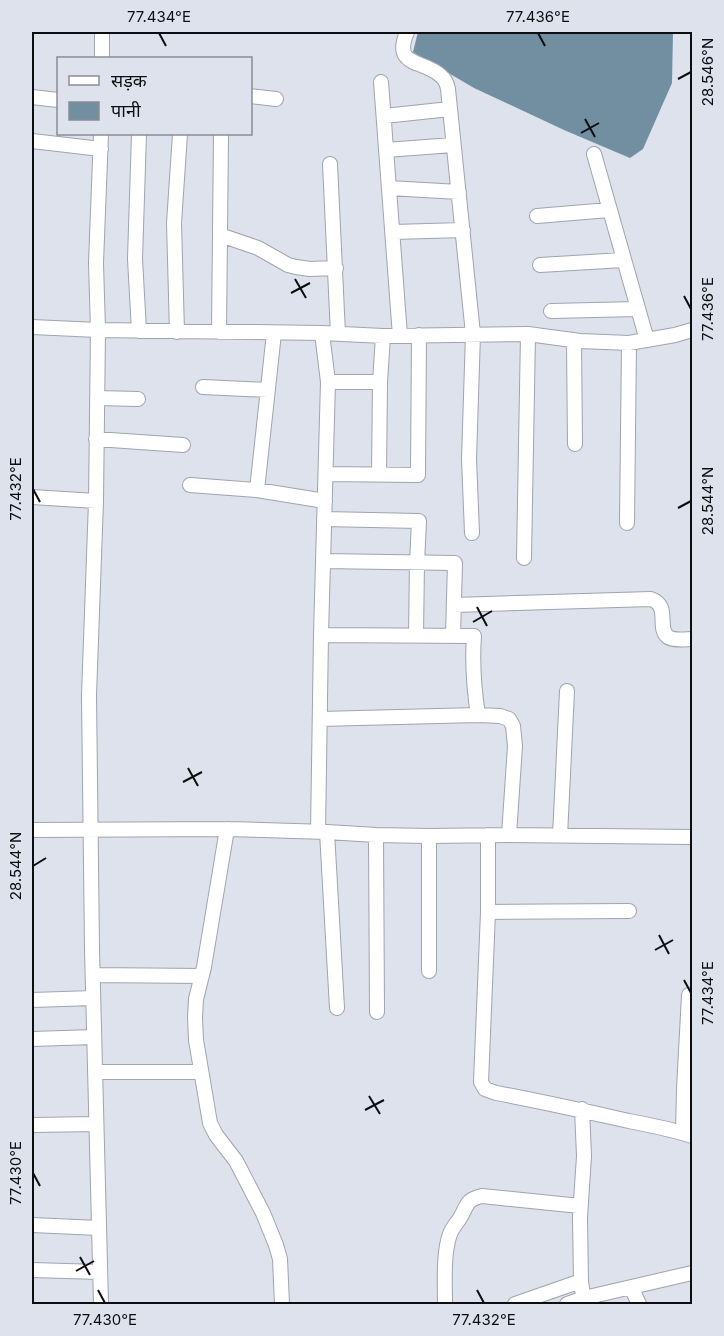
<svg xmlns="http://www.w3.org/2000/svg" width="724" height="1336" font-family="Inter,'Noto Sans Devanagari',sans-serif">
	<rect width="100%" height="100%" fill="#dde2ec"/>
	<path fill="#728fa1" d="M418,32H673L672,83L643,149L630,158L564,130L474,88L413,52Z"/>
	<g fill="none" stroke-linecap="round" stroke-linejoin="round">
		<g stroke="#9fa4ad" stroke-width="16">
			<path id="street" d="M102,32V58
				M407,32C392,68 424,59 441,76C445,79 447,84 448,89L473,334L469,459L472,533
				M381,82L400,336
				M250,96L276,99
				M32,97L58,100
				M384,116L450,109
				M139,134L135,259L139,331
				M32,141L101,149
				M386,150L453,145
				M594,154L647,340
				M330,164L338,334
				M389,188L459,192
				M537,216L609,210
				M393,232L463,230
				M220,235L258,248L288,265L296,267L310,269L336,268
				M540,265L623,260
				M551,311L638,309
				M32,327L98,330L322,333L383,336L528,334L580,341L629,343L675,335L692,330
				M177,332L174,223L180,134
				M219,332L221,134
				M574,341L575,444
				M328,382H380
				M203,387L268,390
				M97,398L138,399
				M96,439L183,445
				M326,474L418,475L419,335
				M379,475L380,382L383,336
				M190,485L257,490L325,501
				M257,490L274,333
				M32,497L96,501
				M324,519L419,521L417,563L416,636
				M627,523L629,343
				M524,558L528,334
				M323,561L455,563L453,636
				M454,605L651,599C671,606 656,628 668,637C674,641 686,639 692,639
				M321,635L474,636C472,663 474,689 478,715
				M320,719L478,715L500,716L509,719L513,726L515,746L509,835
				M227,829L204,967L196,999L195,1018L196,1040L210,1123L216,1135L236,1161L263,1213L276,1245L280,1259L282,1304
				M32,830L227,829L327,832L376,835L429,836L509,835L692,837
				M318,832L321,635L328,382L322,333
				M327,832L337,1008
				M376,835L377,1012
				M488,835V912L481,1082L485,1089L496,1093C540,1101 584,1111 629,1121C650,1125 671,1129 692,1136
				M429,836V971
				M560,836L567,691
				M488,912L629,911
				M93,975L202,976
				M32,1000L93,998
				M32,1039L94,1037
				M95,1072H200
				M582,1109L584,1156L580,1217L581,1281L584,1304
				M32,1125L96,1124
				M683,1132L684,1089L689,995
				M32,1225L99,1228
				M32,1270L100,1272
				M631,1287L639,1304
				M101,1304L92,949L89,695L96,501L98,330L96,263L101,134
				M445,1304C445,1284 443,1253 450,1234C452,1228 457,1223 460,1218C468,1205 465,1200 482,1196L580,1206
				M515,1304L581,1281
				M567,1304L584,1298L692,1273"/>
		</g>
		<use href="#street" stroke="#fff" stroke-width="14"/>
	</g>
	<path fill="none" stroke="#0d0e12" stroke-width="2" d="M159,33L166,46M538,33L545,46M678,79L691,72M585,119L595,137M581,133L599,123M295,279L306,298M291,293L310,283M684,296L691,309M33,489L40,502M678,508L691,501M477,607L487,626M473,622L492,611M188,768L198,786M183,782L202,772M33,866L46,858M659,935L669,954M655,950L673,940M684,980L691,993M369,1096L380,1114M365,1110L384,1100M33,1173L40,1186M80,1257L90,1275M76,1271L94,1261M98,1290L105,1303M477,1290L484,1303"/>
	<rect width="724" height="1336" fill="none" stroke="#dde2ec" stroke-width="66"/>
	<rect x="57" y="57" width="195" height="78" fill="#dde2ec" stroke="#8a8d95" stroke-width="1.5"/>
	<rect x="69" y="76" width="30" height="9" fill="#ffffff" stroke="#8a8d95" stroke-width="1.5"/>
	<text x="111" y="87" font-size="18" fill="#0d0e12">सड़क</text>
	<rect x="69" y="102" width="30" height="18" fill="#728fa1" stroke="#8a8d95" stroke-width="1.5"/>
	<text x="111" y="117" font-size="18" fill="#0d0e12">पानी</text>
	<rect x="33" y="33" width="658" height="1270" fill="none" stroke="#0d0e12" stroke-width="2"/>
	<g font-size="15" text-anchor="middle" fill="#0d0e12">
		<text x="159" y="22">77.434°E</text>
		<text x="538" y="22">77.436°E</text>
		<text transform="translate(708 72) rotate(-90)" y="5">28.546°N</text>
		<text transform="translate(708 309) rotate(-90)" y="5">77.436°E</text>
		<text transform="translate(16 489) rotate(-90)" y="5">77.432°E</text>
		<text transform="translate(708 501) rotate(-90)" y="5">28.544°N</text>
		<text transform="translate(16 866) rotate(-90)" y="5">28.544°N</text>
		<text transform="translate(708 993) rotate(-90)" y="5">77.434°E</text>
		<text transform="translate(16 1173) rotate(-90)" y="5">77.430°E</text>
		<text x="105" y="1325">77.430°E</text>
		<text x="484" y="1325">77.432°E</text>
	</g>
</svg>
